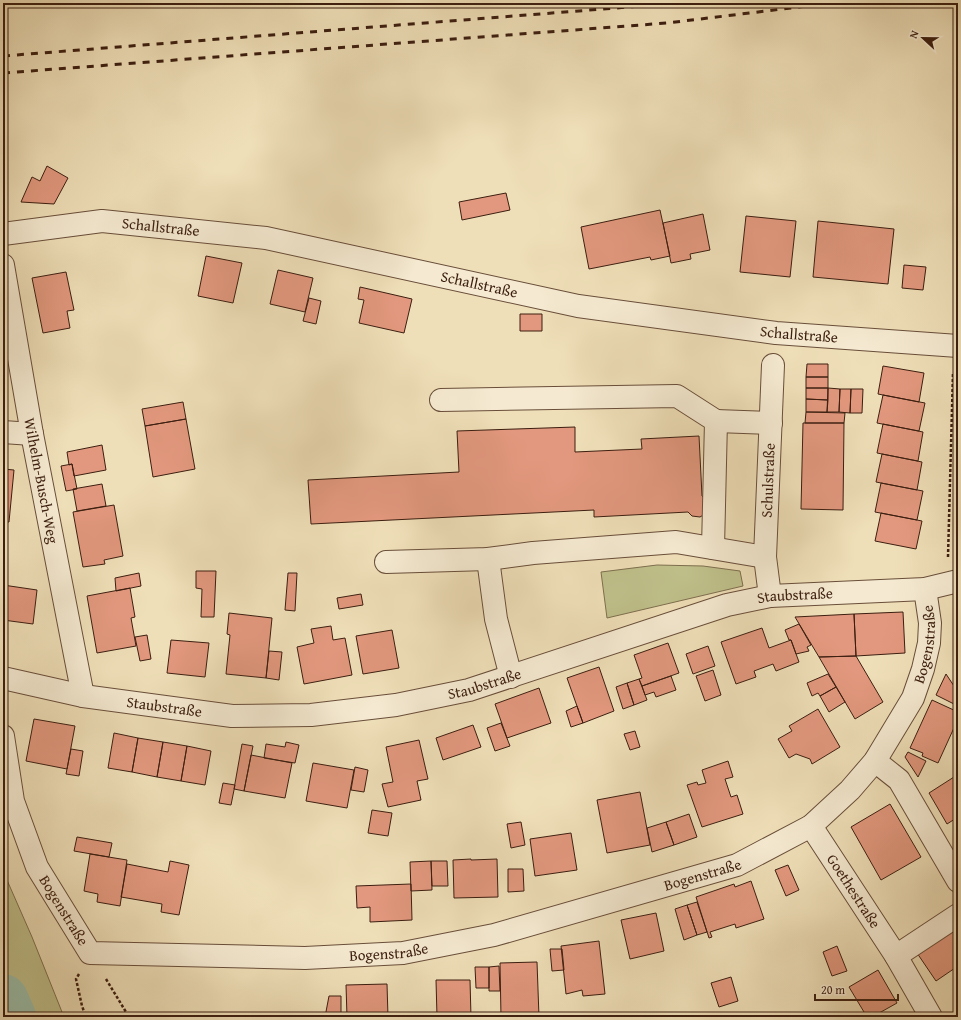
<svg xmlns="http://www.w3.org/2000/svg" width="961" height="1020" font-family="'Gentium Book Plus',serif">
	<rect width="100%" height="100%" fill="#efdfb8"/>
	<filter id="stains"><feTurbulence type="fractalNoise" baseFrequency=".005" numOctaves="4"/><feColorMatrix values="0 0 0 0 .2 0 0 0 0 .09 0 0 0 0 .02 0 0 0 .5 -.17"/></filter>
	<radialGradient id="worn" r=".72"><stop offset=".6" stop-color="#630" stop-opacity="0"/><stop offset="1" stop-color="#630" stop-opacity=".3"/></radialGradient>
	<path fill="#bfc08b" stroke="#7e6f4e" d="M657,565L703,566L740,571L743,586L607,618L601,572Z
		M3,871L32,937L64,1017H3Z"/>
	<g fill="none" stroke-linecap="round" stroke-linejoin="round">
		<path stroke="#9bbda9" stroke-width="50" d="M3,999L11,1017"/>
	</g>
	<path fill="#e2987e" stroke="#3c1e10" d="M47,166L68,178L54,204L21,202L32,177L40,181Z
		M506,193L510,210L462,220L459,202Z
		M660,210L670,256L651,260L650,257L589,269L581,227Z
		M703,214L710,250L690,254L691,259L671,263L663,223Z
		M746,216L796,221L790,277L740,272Z
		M818,221L894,229L888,284L813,277Z
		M206,256L242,263L233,303L198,296Z
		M904,265L926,267L923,290L902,288Z
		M278,270L313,278L305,312L270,304Z
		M66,272L74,310L67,311L70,328L43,333L32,278Z
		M360,287L412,299L404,333L359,323L364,300L358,299Z
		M309,298L321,301L316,324L303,321Z
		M520,314H542V331H520Z
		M807,364H828V377H806Z
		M883,366L924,373L919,402L878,394Z
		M806,377H828V388H806Z
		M806,388H828V400L806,399Z
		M828,388L840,389L839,412H827Z
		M840,389H851L850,413L839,412Z
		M851,389H863L862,413H850Z
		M883,395L925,403L919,431L877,423Z
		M806,399L828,400L827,412H806Z
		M183,402L186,419L145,426L142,409Z
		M806,412L845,413L844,423H805Z
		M186,419L195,469L153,477L145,426Z
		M803,423H844L843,510L801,509Z
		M883,424L923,432L918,461L877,453Z
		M575,427V452L642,449L641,439L699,436L702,496L706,499L705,514L700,517L692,516L688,512L594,517V510L311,524L308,480L459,472L457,431Z
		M102,445L106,470L74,476L72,464L69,465L67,452Z
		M882,454L922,462L917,490L876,482Z
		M72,464L77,489L66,491L61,466Z
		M3,469L14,470L9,522H3Z
		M881,483L923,491L917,520L875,512Z
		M102,484L106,506L77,511L73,489Z
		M114,505L123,556L104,560L105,564L83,567L73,512Z
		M881,513L922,521L916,549L875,541Z
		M196,571H216L214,617H201L202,589L196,588Z
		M139,573L141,586L116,591L115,578Z
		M288,573H297L295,611L285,610Z
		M3,585L37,590L33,624L3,620Z
		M130,588L135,617L131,618L136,646L97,653L87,596Z
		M361,594L363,605L339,609L337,598Z
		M903,612L905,653L856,656L854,614Z
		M229,613L272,618L266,678L226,674L230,635L227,634Z
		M854,614L856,656L819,657L795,617Z
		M799,624L811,645L807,647L809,651L796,654L791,640H789L785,630Z
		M331,626L333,640L345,638L352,675L304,684L297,647L314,643L311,629Z
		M762,628L769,648L791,640L799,662L776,671L773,664L754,671L756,677L736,684L721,642Z
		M392,630L399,668L363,674L356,636Z
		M147,635L151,659L140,661L135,637Z
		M171,640L209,643L205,677L167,673Z
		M668,643L679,673L642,686L639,679L642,678L634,655Z
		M708,646L715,666L693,674L686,654Z
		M269,651L282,652L279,680L266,678Z
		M856,656L883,702L855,719L819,657Z
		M599,667L614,711L583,723L567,678Z
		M713,670L721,695L705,701L696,676Z
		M828,674L836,687L820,696L818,693L812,696L807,683Z
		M946,674L958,692V706L936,695Z
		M671,676L676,690L656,697L654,692L645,695L642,686Z
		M639,679L647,700L634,705L627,683Z
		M627,683L634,705L623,709L616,687Z
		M836,687L845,702L829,712L820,696Z
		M539,688L551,723L507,738L495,704Z
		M932,700L958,712V719L938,763L922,756L923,753L910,748Z
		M577,706L583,723L571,727L566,711Z
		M818,709L840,747L812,764L810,759L796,754L789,758L778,739L792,731L789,726Z
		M34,719L75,726L67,769L26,761Z
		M501,723L510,746L495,751L487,728Z
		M473,725L481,747L443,760L436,738Z
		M635,731L640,747L630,750L624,734Z
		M114,733L138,738L132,772L108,768Z
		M138,738L163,742L157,777L132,772Z
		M419,740L428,779L417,781L421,800L388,807L382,784L393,782L386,747Z
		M163,742L187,746L181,781L157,777Z
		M286,742L299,745L295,763L264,758L266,744L285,747Z
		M242,744L253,746L244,791L234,789Z
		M187,746L211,751L205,785L181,781Z
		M71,749L83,751L79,776L66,774Z
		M908,752L926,761L918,777L905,757Z
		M251,755L292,763L285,798L244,791Z
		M728,761L733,777L725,779L731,797L737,795L743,814L702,827L687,785L697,782L698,785L706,783L702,770Z
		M313,763L354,770L347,808L306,801Z
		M355,767L368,770L364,792L351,790Z
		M954,777L958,784V817L947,824L929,793Z
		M223,783L235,785L231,805L219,803Z
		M640,792L650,845L607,853L597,800Z
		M890,804L921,857L881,880L851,827Z
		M372,810L392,813L388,836L368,833Z
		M689,814L697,837L674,845L666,822Z
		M521,822L525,845L511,848L507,824Z
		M666,822L674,845L652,852L647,828Z
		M571,833L577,870L535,876L530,839Z
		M77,837L112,843L109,857L74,851Z
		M90,854L127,860L120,906L97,902L98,894L84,891Z
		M471,859V860L497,859L498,897L454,898L453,860Z
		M170,861L189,865L179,915L161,912L162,904L121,897L127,864L168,872Z
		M431,861H447L448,886H432Z
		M431,861L432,890L411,891L410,862Z
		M788,865L799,890L786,896L775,870Z
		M508,869H523L524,891L508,892Z
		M751,881L764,919L736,928L735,924L710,932L712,937L709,938L696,897L734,884L735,887Z
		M411,884L412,920L370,922V907L357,908L356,886Z
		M697,902L707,932L697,935L687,905Z
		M687,905L697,935L684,940L675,909Z
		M656,913L664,951L630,959L621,920Z
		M956,928L958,931V966L936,981L917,953Z
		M599,941L605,994L583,996L582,990L566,994L561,946Z
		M837,946L847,971L832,976L823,952Z
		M550,949H562L564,970L552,971Z
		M537,962L539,1017H501L500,963Z
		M499,966L500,991H489V967Z
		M475,967H489V988H476Z
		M878,970L897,1003L872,1017H867L849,987Z
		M731,977L738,1001L719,1007L711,983Z
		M436,980H470L471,1017H437Z
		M387,984L388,1017H347L346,985Z
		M329,996H341V1017H325Z"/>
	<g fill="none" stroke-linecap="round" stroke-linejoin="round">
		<g stroke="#694e3a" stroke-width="24">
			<g id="minor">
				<path id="s1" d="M3,234L102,221L266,238L578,306L776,333L958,346"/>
				<path id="s2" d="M3,265L32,434L83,696"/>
				<path d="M441,400L677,396L716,421L713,548"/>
				<path d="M716,421L771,423"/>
				<path d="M3,432L32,434"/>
				<path d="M488,559L496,619L511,677"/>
				<path d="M386,562L488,559L533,553L676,542L765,557"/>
				<path id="s3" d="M770,596L765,557L773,365"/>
				<path id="s4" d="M3,678L83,696L232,716L311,715L396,705L469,690L727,605L770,596L925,589L958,581"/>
				<path id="s5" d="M3,736L13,801L37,867L90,953L305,958L403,953L494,935L737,865L811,826L850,790L875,761L913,698L923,669L929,643L930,623L925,589"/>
				<path d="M875,761L899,780L958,881"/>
				<path id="s6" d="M811,826L896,956L931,1017"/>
				<path d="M896,956L958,915"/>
			</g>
		</g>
		<path stroke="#3c1e10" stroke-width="2.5" stroke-dasharray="3 2" stroke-linecap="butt" d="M948,557L953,372
			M79,974L76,979L82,1006L86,1017
			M106,979L129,1017"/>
		<use href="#minor" stroke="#f5ead1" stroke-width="22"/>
		<path stroke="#3c1e10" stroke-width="3" stroke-dasharray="7 7" stroke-linecap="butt" d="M3,56L680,3
			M3,73L667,23L832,3"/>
	</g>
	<g text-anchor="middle" stroke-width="4" stroke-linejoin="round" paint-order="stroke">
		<g font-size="15" fill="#3c1e10" stroke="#f5ead1">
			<text dy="5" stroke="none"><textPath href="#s1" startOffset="159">Schallstraße</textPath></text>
			<text dy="5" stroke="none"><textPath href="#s1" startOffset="483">Schallstraße</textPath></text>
			<text dy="5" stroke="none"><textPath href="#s1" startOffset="807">Schallstraße</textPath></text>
			<text dy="5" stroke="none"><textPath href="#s3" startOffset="116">Schulstraße</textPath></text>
			<text dy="5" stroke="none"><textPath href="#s2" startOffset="219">Wilhelm-Busch-Weg</textPath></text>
			<text dy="5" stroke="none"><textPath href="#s4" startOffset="812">Staubstraße</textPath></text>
			<text dy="5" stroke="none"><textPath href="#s5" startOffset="1200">Bogenstraße</textPath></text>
			<text dy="5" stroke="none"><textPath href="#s4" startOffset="488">Staubstraße</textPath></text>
			<text dy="5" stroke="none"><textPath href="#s4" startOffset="164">Staubstraße</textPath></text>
			<text dy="5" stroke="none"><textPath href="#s5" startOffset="860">Bogenstraße</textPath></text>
			<text dy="5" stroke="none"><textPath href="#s6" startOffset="78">Goethestraße</textPath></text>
			<text dy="5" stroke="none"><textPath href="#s5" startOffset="187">Bogenstraße</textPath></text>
			<text dy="5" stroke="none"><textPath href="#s5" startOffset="536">Bogenstraße</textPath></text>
		</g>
	</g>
	<rect width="961" height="1020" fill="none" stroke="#efdfb8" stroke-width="16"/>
	<rect x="4" y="4" width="953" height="1012" fill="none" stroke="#3c1e10" stroke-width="2"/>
	<rect x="8" y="8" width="945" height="1004" fill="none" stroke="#3c1e10"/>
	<g transform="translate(923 38) rotate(292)" stroke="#f5ead1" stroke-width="3" paint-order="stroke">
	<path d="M0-3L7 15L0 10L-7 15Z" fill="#3c1e10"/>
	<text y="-6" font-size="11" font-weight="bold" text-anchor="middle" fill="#3c1e10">N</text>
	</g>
	<path d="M815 994v6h83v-6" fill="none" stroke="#3c1e10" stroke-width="2"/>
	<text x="821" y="994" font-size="12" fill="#3c1e10" stroke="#f5ead1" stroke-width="3" paint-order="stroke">20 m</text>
	<rect width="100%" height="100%" filter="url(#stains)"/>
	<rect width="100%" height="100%" fill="url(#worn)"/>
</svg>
